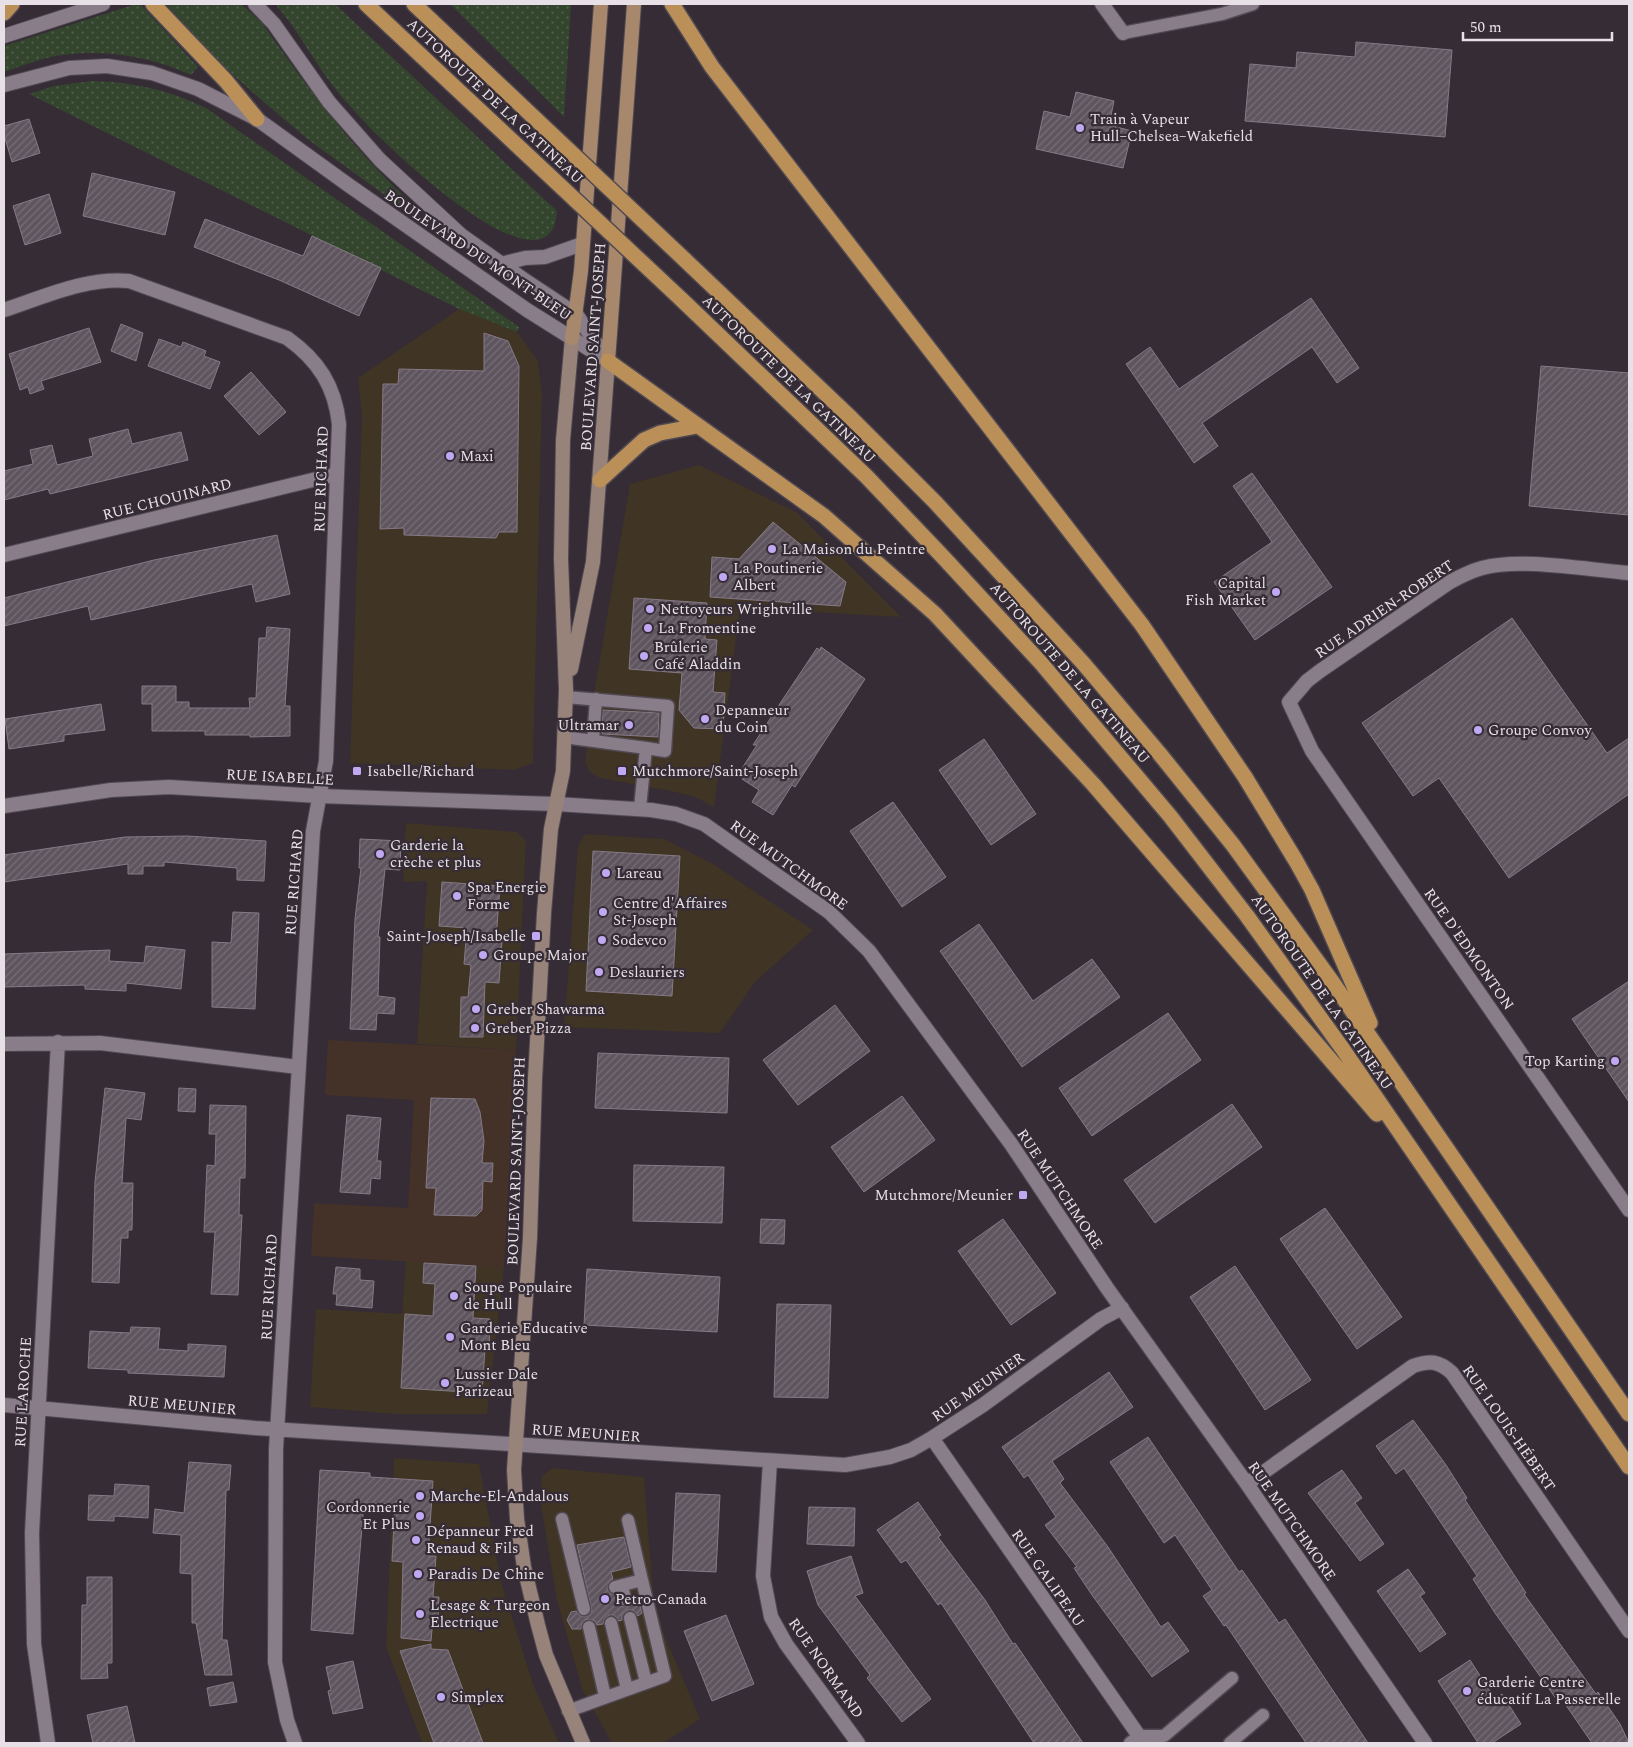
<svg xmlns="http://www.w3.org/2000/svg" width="1633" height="1747" font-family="Spectral,serif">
	<defs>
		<pattern id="grass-dots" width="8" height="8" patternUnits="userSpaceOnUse" patternTransform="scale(1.25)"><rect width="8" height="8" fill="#34452e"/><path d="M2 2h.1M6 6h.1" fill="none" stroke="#51604c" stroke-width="1.8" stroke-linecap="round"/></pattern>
		<pattern id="building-hatch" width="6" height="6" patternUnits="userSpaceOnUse" patternTransform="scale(1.25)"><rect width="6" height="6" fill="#5f555f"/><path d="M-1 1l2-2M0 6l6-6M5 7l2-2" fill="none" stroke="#766d76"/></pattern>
	</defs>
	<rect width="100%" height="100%" fill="#352c35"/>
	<path fill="#403425" d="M459,309L517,332L538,361L542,394L533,763L514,770L350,763L362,417L358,378Z
		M699,465L796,512L901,617L740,608L714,807L695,797L671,791L600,778L590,772L585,762L595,687L630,484Z
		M406,823L517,832L526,841L516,1050L417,1044L427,881L403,882Z
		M585,834L664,839L713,864L813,930L754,983L720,1033L564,1027L578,846Z
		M406,1261L504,1267L487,1414H395L310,1407L316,1309L402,1314Z
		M394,1458L479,1464L501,1582L533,1684L559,1743H422L386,1647Z
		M552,1468L644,1477L653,1594L664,1634L700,1719L664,1743H612L582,1689L557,1600L540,1499L542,1476Z"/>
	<path fill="#443229" d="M328,1040L516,1050L504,1267L311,1256L314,1203L408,1208L414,1100L325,1095Z"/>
	<path fill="url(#grass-dots)" d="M136,4H140L198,67L191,75C151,57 107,49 63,55C43,57 23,66 4,72V46Z
		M166,4H241L262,23C308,88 354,152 414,205L407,211L310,141L266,104L222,65Z
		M275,4H335L557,211C552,297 410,167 388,145C371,130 356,113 341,96C316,67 300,32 275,4Z
		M450,4H571L564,117Z
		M92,81C133,82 169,90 206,108L519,327L517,332L459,309L29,94L54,86Z"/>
	<path fill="url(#building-hatch)" stroke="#857a85" d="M1356,42L1452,50L1445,137L1245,121L1250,64L1296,68L1297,52L1355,57Z
		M1076,92L1114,101L1109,125L1132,131L1123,168L1036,149L1044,111L1070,117Z
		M29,119L40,153L12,162L4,135V126Z
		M92,173L175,192L165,235L83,216Z
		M49,194L61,233L25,245L13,206Z
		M205,219L303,256L312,236L381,268L359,316L279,280L194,247Z
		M1311,298L1359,368L1337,383L1312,347L1202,423L1218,446L1194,463L1126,364L1150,347L1179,389Z
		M121,324L143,333L136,361L111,351Z
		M89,328L101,362L41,381L44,389L30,394L28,387L20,390L9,354Z
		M484,333L508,341L519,366L517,532H499L496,538L404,535V528L380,529L383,384H398L399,369L484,371Z
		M159,339L181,347L183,342L206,351L204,356L220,362L210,389L148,366Z
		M1541,366L1629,373V515L1529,506Z
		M251,372L286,412L259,435L224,396Z
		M128,429L132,444L181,432L188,460L50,494L48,489L4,500V471L33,464L30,450L52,445L57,465L93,456L89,439Z
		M1252,473L1332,587L1255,640L1214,582L1272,542L1233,486Z
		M773,522L846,582L840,606L710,597L712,557L739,559Z
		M277,535L290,594L256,602L252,584L91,620L88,606L4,626V598L154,560Z
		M634,598L707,603L705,639L717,640L713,692L725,693L723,729L694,728L679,710L682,673L629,669Z
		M1512,618L1607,753L1629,738V794L1509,878L1439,778L1413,796L1362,723Z
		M267,627L290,629L285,706H290V736L250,737V735H205V731H152V704H142V686H176V702H189V708H250L249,698H256L259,638H266Z
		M821,647L865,679L795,787L792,785L773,815L752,802L759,790L742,779L744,776L739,773L757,745H753L781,702L817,648L820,650Z
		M101,704L105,730L64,735V741L9,749L5,719Z
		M603,710L659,713L658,737L602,734Z
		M984,739L1036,814L991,845L939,770Z
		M893,802L946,877L902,907L850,831Z
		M187,836L266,841L264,881L237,880V868L164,862V866H143V874H128V864L4,882V855L125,837Z
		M360,839L401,841L400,870L385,869L378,937H380L378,996L395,998L394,1014L377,1013L376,1030L350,1029L355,919L361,868H359Z
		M593,851L680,856L672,996L586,991Z
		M442,882L500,886L496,940L502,941L499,983L485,982L483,1037H460L461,997H468L471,965L464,964L467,928L439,926Z
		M233,912L259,913L255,1009L212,1007V942L231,943Z
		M979,924L1033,1001L1092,959L1120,997L1022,1067L940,951Z
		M146,946L185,950L181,989L126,983V991L85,989V985L4,987V954L110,950L109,961L144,963Z
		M1629,981V1102L1572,1019Z
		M835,1005L870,1051L798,1105L763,1060Z
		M1168,1013L1201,1060L1092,1136L1059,1088Z
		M598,1053L729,1058L727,1113L595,1108Z
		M105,1088L145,1093L141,1120L126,1118L122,1183H133L132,1230H128V1238H121L119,1283L92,1282L95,1182Z
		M179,1088L196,1089L195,1112L178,1111Z
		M902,1096L935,1140L864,1192L831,1147Z
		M431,1098L475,1099L480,1112L484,1141L482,1163H493L492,1182L483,1181L482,1210L476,1216L434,1215L436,1188H426Z
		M1232,1104L1262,1147L1155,1223L1124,1180Z
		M210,1105L246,1106L245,1178H240L239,1215H242L238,1295L211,1294L215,1232H204L207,1165L215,1166L216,1134H209Z
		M347,1115L381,1118L377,1161H381L380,1179L371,1178L370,1194L340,1192Z
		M634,1165L724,1167L722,1223L633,1221Z
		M1325,1208L1402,1317L1357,1349L1280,1239Z
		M761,1219L785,1220L784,1244L760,1243Z
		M1003,1219L1056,1293L1011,1325L958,1251Z
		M424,1263L476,1266L473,1318L490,1319L489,1350L485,1349L482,1393L401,1388L405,1314L433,1316L435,1284L423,1283Z
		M1235,1266L1311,1380L1265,1410L1190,1297Z
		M336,1267L360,1269V1280L374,1281L372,1308L336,1305L337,1294H333Z
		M587,1269L720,1277L717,1332L584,1325Z
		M777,1304L831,1305L828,1398L774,1397Z
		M131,1327L160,1328L158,1349L188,1351V1344L226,1346L224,1377L128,1373V1370L88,1368L90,1331L130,1333Z
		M1109,1372L1133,1407L1052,1461L1064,1479L1060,1483L1108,1547L1161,1627L1168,1622L1189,1651L1152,1677L1092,1595L1074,1568L1077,1567L1045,1525L1056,1517L1028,1475L1024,1478L1002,1447Z
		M1413,1420L1446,1465L1467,1498L1465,1500L1526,1593L1524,1594L1596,1694L1598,1692L1620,1724L1629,1743H1592L1561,1698L1557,1700L1495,1613L1473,1579L1477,1576L1404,1468L1396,1474L1376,1446Z
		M1148,1437L1239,1572L1242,1570L1279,1623L1285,1619L1368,1743H1306L1226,1625L1224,1626L1203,1596L1212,1590L1175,1535L1164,1543L1110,1462Z
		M189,1462L231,1465L229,1490H226L222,1640H227L232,1675H205L196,1623H192V1574L180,1573L181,1535L153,1533L155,1509L184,1513Z
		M320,1470L370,1473V1477L433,1481L428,1556H436L433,1597H439L438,1619L433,1618L431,1641L401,1638L403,1562L392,1561L395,1504L364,1503L353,1634L311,1630Z
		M1342,1470L1362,1498L1355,1503L1384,1544L1360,1561L1308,1493Z
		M115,1484L149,1486L148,1518L114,1516V1521L88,1520L89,1495L114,1496Z
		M676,1493L720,1495L716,1572L672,1570Z
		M918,1502L941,1535L938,1537L985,1600L1013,1644L1015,1643L1083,1743H1034L941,1603L938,1605L906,1560L901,1563L877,1530Z
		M809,1507L855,1508L854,1546L807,1544Z
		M624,1537L631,1567L611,1572L613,1579L609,1582L607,1589L610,1593L616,1595L619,1604L623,1607L631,1605L633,1598H638L642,1613L638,1616L633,1610H628L622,1615V1620L619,1621L614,1615H609L605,1618L603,1624L597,1625L595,1621L588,1619L583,1621L581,1629H572L567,1620L571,1612L576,1611L579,1615L585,1617L592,1611L577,1545Z
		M851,1556L863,1593L855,1596L931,1699L902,1722L867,1678L870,1675L818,1605L807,1571Z
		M1408,1569L1425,1593L1420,1596L1446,1634L1420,1652L1377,1591Z
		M87,1577H112V1663H107L108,1678L81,1679L82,1605H87Z
		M726,1615L754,1684L712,1701L684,1631Z
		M431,1644V1649L448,1650L483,1743H434L400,1651Z
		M1470,1660L1495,1699L1502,1694L1521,1724L1492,1743H1478L1438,1681Z
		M353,1661L363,1708L333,1714L328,1691L331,1690L326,1667Z
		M233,1682L237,1702L210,1706L207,1688Z
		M127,1706L135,1743H93L87,1715Z"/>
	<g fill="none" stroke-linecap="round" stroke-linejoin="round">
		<g stroke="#514952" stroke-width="15">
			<path id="service" d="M1123,33L1222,14L1253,4
				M566,697L668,706L665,751L646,748L640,808
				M564,737L646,748
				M593,741L596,699
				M562,1519L584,1609
				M628,1520L642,1580
				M622,1585L625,1599
				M630,1618L646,1682
				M611,1623L627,1689
				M589,1627L605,1696
				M568,1711L665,1676L642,1580L615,1587
				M1130,1743L1139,1736H1164L1232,1678
				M1230,1743L1263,1715"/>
		</g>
		<g stroke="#514952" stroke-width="16">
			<path id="minor" d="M1102,4L1123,33
				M4,310C44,297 86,277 129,281L287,338C318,360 335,386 339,424L326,761L313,831L276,1449L275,1662L287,1720L295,1743
				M4,555L337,474
				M1629,573C1588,570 1521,557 1482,568C1471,571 1461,576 1450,582L1320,671L1307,681L1289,702L1312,751L1629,1210
				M556,804L651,810L676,814L704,824L829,912L869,951L1011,1144L1107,1288L1247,1484L1425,1743
				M4,1044L100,1043L298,1067
				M4,1405L255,1428L845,1465L890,1457L911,1450L932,1438L983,1405L1101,1319L1122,1308
				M932,1438L1139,1736
				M770,1461L763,1576L771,1617L786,1644L858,1743
				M1247,1484L1413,1366C1430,1360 1439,1361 1452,1373L1629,1631
				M48,1743L34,1644L32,1533L58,1042"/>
		</g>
		<g stroke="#514952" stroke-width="16">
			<path id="tertiary" d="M255,4L274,24L329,102L380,160L461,235L523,279L576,314L605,356
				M4,36L103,4
				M4,85L69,68L107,66L152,73L198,89L257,119L347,184L527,310L608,361
				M501,264L525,258L545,257L582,244
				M4,806L111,790L169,787L319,796L556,804"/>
		</g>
		<g stroke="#514952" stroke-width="16">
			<path id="secondary" d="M572,338L563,440L561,559L566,690L563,771L551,829L544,913L535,1079L530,1238L514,1470L517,1519L524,1567L538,1625L546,1655L583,1743
				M571,669L593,562L608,361"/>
		</g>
		<g stroke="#514952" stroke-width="16">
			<path id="primary" d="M572,338L581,271L601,4
				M608,361L634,4"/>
		</g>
		<g stroke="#514952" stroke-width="18">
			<path id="motorway" d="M153,4L226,81L257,119
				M366,4L522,150
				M414,4L525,109
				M672,4L712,67L1142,625L1245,777L1296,861L1312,890L1370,1023
				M4,13L12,4
				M684,259L851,418L935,502L1083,663L1159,753L1233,845L1333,983L1629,1414
				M681,299L866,476L944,558L1041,663L1170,816L1247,916L1342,1048L1629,1467
				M608,361L824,516L935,614L1093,784L1377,1114
				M600,480L644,440L660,433L697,426"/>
		</g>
		<use href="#service" stroke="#887d89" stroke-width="12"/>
		<use href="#minor" stroke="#887d89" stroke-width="14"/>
		<use href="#tertiary" stroke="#887d89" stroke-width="14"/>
		<use href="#secondary" stroke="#97837a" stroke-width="14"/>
		<use href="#primary" stroke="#a7886c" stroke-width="14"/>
		<use href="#motorway" stroke="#bb9058" stroke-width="15"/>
		<g stroke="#514952" stroke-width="18" stroke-linecap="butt">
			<path id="motorway-bridge" d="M525,109L684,259
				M522,150L681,299"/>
		</g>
		<use href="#motorway-bridge" stroke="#bb9058" stroke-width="15"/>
	</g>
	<g fill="#c1a8f3" stroke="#352c35" stroke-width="2">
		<circle cx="1080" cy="128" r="5"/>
		<circle cx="450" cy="456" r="5"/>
		<circle cx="772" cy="549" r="5"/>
		<circle cx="723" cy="577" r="5"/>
		<circle cx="1276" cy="592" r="5"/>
		<circle cx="650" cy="609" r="5"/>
		<circle cx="648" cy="628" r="5"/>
		<circle cx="644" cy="656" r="5"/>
		<circle cx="705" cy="719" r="5"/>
		<circle cx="629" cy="725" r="5"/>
		<circle cx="1478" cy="730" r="5"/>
		<rect x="352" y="766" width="10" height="10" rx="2.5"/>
		<rect x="617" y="766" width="10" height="10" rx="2.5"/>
		<circle cx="380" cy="854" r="5"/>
		<circle cx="606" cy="873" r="5"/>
		<circle cx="457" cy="896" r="5"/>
		<circle cx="603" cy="912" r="5"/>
		<rect x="531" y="931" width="10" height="10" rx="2.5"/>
		<circle cx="602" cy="940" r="5"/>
		<circle cx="483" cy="955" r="5"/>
		<circle cx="599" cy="972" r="5"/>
		<circle cx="476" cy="1009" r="5"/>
		<circle cx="475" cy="1028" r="5"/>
		<circle cx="1615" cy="1061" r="5"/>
		<rect x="1018" y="1190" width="10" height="10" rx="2.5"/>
		<circle cx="454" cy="1296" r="5"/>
		<circle cx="450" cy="1337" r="5"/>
		<circle cx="445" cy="1383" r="5"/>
		<circle cx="420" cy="1496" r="5"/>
		<circle cx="420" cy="1516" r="5"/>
		<circle cx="416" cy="1540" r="5"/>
		<circle cx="418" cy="1574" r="5"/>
		<circle cx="605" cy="1599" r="5"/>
		<circle cx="420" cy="1614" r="5"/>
		<circle cx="1467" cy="1691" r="5"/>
		<circle cx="441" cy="1697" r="5"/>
	</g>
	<g text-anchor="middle" stroke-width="4.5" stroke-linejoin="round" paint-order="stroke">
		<g font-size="15" fill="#e7e1e7" stroke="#352c35">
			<text transform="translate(495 101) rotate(43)" y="5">AUTOROUTE DE LA GATINEAU</text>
			<text transform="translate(478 255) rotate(34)" y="5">BOULEVARD DU MONT-BLEU</text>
			<text transform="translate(593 347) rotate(-86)" y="5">BOULEVARD SAINT-JOSEPH</text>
			<text transform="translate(789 379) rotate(44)" y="5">AUTOROUTE DE LA GATINEAU</text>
			<text transform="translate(321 479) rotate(-88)" y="5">RUE RICHARD</text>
			<text transform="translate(167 499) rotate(-14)" y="5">RUE CHOUINARD</text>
			<text transform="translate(1384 609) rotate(-34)" y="5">RUE ADRIEN-ROBERT</text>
			<text transform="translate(1070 673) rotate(49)" y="5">AUTOROUTE DE LA GATINEAU</text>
			<text transform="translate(280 777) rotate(3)" y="5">RUE ISABELLE</text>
			<text transform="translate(789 865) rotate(36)" y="5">RUE MUTCHMORE</text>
			<text transform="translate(294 882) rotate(-86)" y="5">RUE RICHARD</text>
			<text transform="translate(1469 949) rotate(55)" y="5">RUE D'EDMONTON</text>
			<text transform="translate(1322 992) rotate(55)" y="5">AUTOROUTE DE LA GATINEAU</text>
			<text transform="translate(516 1161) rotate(-88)" y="5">BOULEVARD SAINT-JOSEPH</text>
			<text transform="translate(1060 1189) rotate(56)" y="5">RUE MUTCHMORE</text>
			<text transform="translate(269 1287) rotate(-87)" y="5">RUE RICHARD</text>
			<text transform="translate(978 1387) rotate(-35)" y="5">RUE MEUNIER</text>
			<text transform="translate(23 1392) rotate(-87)" y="5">RUE LAROCHE</text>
			<text transform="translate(182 1405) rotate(5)" y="5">RUE MEUNIER</text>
			<text transform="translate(1509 1428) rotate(55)" y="5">RUE LOUIS-HÉBERT</text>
			<text transform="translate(586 1433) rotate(4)" y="5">RUE MEUNIER</text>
			<text transform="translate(1292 1521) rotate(55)" y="5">RUE MUTCHMORE</text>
			<text transform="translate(1048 1578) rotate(55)" y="5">RUE GALIPEAU</text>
			<text transform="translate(826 1668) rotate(55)" y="5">RUE NORMAND</text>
		</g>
		<g font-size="15" fill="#e7e1e7" stroke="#352c35" text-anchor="start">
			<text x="1090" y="124">Train à Vapeur<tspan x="1090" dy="17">Hull–Chelsea–Wakefield</tspan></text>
			<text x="460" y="461">Maxi</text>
			<text x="782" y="554">La Maison du Peintre</text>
			<text x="733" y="573">La Poutinerie<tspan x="733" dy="17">Albert</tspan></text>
			<text x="1266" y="588" text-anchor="end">Capital<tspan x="1266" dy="17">Fish Market</tspan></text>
			<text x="660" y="614">Nettoyeurs Wrightville</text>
			<text x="658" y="633">La Fromentine</text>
			<text x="654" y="652">Brûlerie<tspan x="654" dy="17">Café Aladdin</tspan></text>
			<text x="715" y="715">Depanneur<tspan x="715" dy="17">du Coin</tspan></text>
			<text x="619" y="730" text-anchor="end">Ultramar</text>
			<text x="1488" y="735">Groupe Convoy</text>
			<text x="367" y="776">Isabelle/Richard</text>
			<text x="632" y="776">Mutchmore/Saint-Joseph</text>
			<text x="390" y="850">Garderie la<tspan x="390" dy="17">crèche et plus</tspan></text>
			<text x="616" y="878">Lareau</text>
			<text x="467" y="892">Spa Energie<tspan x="467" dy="17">Forme</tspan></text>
			<text x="613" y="908">Centre d'Affaires<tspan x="613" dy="17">St-Joseph</tspan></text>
			<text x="526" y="941" text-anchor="end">Saint-Joseph/Isabelle</text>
			<text x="612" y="945">Sodevco</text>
			<text x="493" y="960">Groupe Major</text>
			<text x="609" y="977">Deslauriers</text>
			<text x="486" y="1014">Greber Shawarma</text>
			<text x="485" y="1033">Greber Pizza</text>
			<text x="1605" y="1066" text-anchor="end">Top Karting</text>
			<text x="1013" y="1200" text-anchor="end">Mutchmore/Meunier</text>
			<text x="464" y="1292">Soupe Populaire<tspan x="464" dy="17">de Hull</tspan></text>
			<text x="460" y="1333">Garderie Educative<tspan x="460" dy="17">Mont Bleu</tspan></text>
			<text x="455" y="1379">Lussier Dale<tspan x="455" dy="17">Parizeau</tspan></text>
			<text x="430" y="1501">Marche-El-Andalous</text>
			<text x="410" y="1512" text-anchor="end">Cordonnerie<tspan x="410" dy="17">Et Plus</tspan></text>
			<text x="426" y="1536">Dépanneur Fred<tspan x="426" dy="17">Renaud &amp; Fils</tspan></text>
			<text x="428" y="1579">Paradis De Chine</text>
			<text x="615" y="1604">Petro-Canada</text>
			<text x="430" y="1610">Lesage &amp; Turgeon<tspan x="430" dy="17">Electrique</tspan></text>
			<text x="1477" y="1687">Garderie Centre<tspan x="1477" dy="17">éducatif La Passerelle</tspan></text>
			<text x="451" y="1702">Simplex</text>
		</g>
	</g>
	<rect width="1633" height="1747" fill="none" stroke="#e7e1e7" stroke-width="10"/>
	<path d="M1463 32v8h149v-8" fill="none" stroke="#e7e1e7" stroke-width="2.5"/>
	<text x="1470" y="32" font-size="15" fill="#e7e1e7" stroke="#352c35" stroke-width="4" paint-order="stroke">50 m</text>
</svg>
